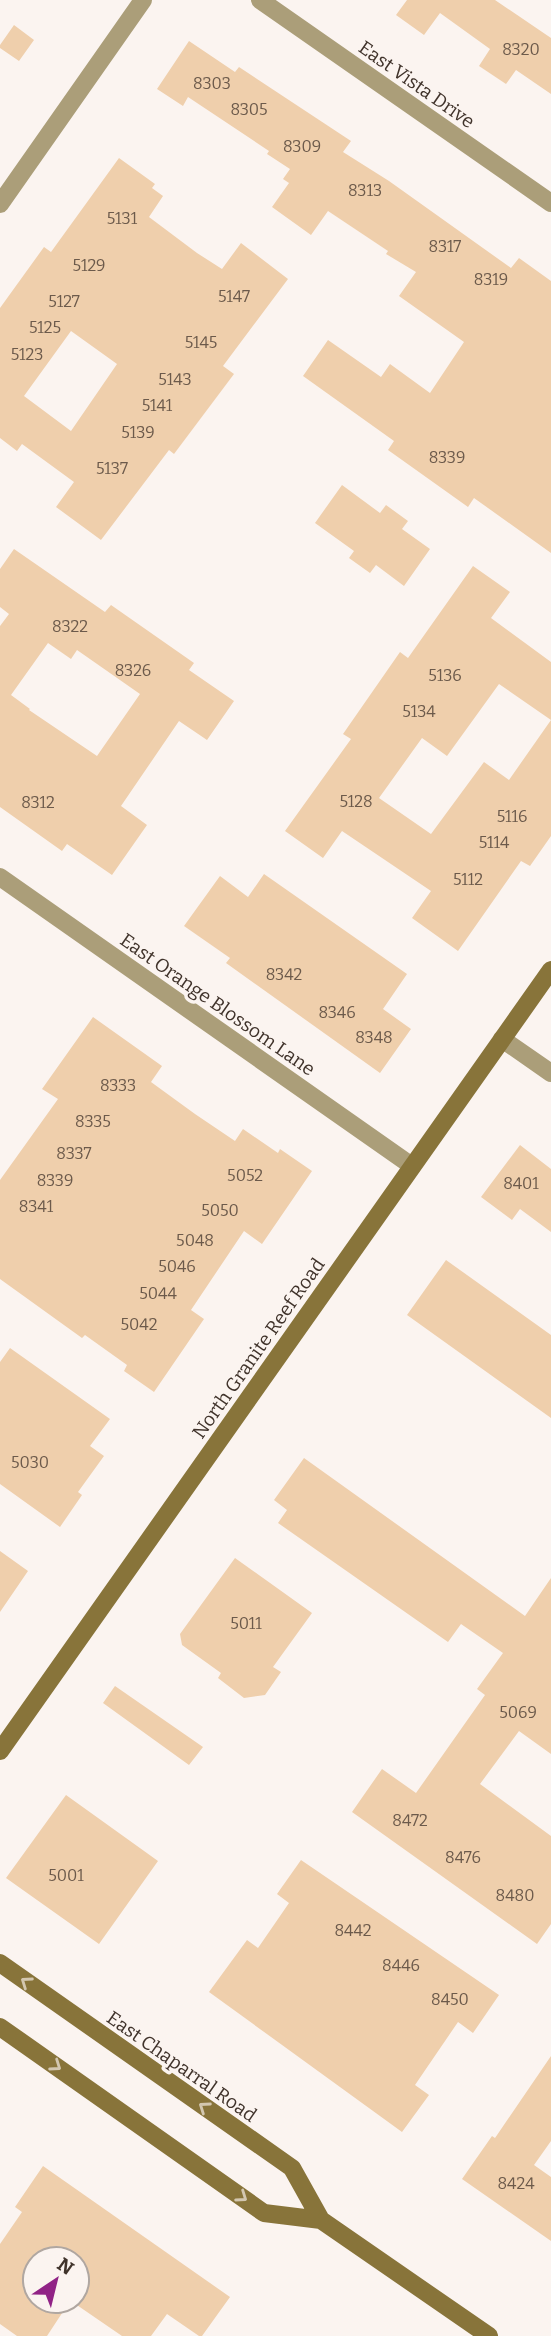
<svg xmlns="http://www.w3.org/2000/svg" width="551" height="2336" font-family="Bitter,serif">
	<rect width="100%" height="100%" fill="#fbf4f0"/>
	<path fill="#efcfac" fill-rule="evenodd" d="M407,0H495L551,38V94L516,70L506,84L479,66L490,49L440,13L424,35L396,15Z
		M14,25L34,40L19,61L0,48V45Z
		M189,41L235,72L239,67L351,141L343,152L389,181L511,268L519,258L551,281V553L474,498L468,507L388,450L394,441L303,376L328,340L381,377L390,364L430,393L464,342L399,296L416,272L386,254L388,251L328,211L311,235L272,207L289,183L283,179L290,169L267,154L269,151L188,97L183,106L157,89Z
		M119,158L155,184L152,188L163,196L149,217L197,253L222,269L241,243L288,279L223,366L234,374L174,454L169,450L101,540L56,507L74,482L22,444L17,451L0,438V308L44,247L51,252ZM71,331L117,364L71,431L24,396Z
		M342,485L380,513L386,505L408,521L402,529L430,549L404,586L376,565L370,573L349,558L354,551L315,523Z
		M14,549L105,612L111,605L194,663L189,670L234,701L207,740L179,721L121,806L147,825L112,875L67,844L62,851L0,807V626L9,614L0,607V569ZM48,643L71,659L77,650L140,694L97,756L29,710L30,709L11,695Z
		M473,566L510,592L491,618L551,662V720L499,684L447,756L422,738L379,798L431,834L484,762L509,780L551,720V836L530,866L521,861L458,951L412,918L431,891L342,831L323,858L285,831L351,739L343,734L400,652L408,658Z
		M264,874L407,974L383,1009L411,1029L380,1073L226,963L230,958L184,926L220,876L248,897Z
		M93,1017L162,1066L151,1082L195,1114L235,1141L243,1129L278,1153L280,1149L312,1171L262,1244L244,1231L191,1310L204,1319L154,1392L124,1371L127,1365L85,1335L82,1338L0,1279V1180L58,1099L42,1089Z
		M520,1145L551,1169V1232L520,1209L512,1220L481,1197Z
		M446,1260L551,1335V1418L407,1315Z
		M10,1348L110,1419L90,1446L104,1456L78,1492L82,1495L60,1527L0,1484V1362Z
		M304,1458L525,1616L551,1578V1754L519,1731L480,1784L551,1836V1924L537,1944L352,1812L382,1769L416,1793L485,1695L477,1689L503,1653L461,1624L448,1642L278,1523L287,1510L274,1500Z
		M0,1551L28,1571L0,1612Z
		M235,1558L312,1613L273,1667L281,1672L265,1695L244,1698L218,1678L221,1673L182,1645L180,1634Z
		M115,1686L203,1747L189,1765L103,1703Z
		M66,1795L158,1861L99,1944L6,1878Z
		M301,1860L499,1995L473,2033L458,2022L415,2085L429,2095L402,2132L209,1992L247,1940L258,1948L289,1903L277,1894Z
		M551,2056V2141L534,2165L551,2177V2241L462,2179L492,2136L495,2138Z
		M43,2166L230,2297L202,2336H199L167,2314L151,2336H122L71,2301H77V2259H35V2301H70L47,2336H17L0,2324V2244L22,2212L15,2207Z"/>
	<g fill="none" stroke-linecap="round" stroke-linejoin="round">
		<path stroke="#ab9e79" stroke-width="18" d="M260,0L551,203
			M0,204L143,0
			M0,877L412,1166
			M502,1039L551,1073"/>
		<path stroke="#88743a" stroke-width="18" d="M0,1751L551,970
			M0,1963L292,2168L321,2220L489,2336
			M0,2027L264,2213L321,2220"/>
	</g>
	<defs><path id="oneway-chevron" d="M-2-3.5L2.5 0L-2 3.5" fill="none" stroke-width="1.6" stroke-linecap="round" stroke-linejoin="round" transform="scale(1.75)"/></defs>
	<g stroke="#d3c7b0">
		<use href="#oneway-chevron" transform="translate(26 1982) rotate(-145)"/>
		<use href="#oneway-chevron" transform="translate(56 2066) rotate(35)"/>
		<use href="#oneway-chevron" transform="translate(204 2107) rotate(-145)"/>
		<use href="#oneway-chevron" transform="translate(242 2197) rotate(35)"/>
	</g>
	<g text-anchor="middle" stroke-width="7" stroke-linejoin="round" paint-order="stroke">
		<g font-size="16" fill="#6c5a4b">
			<text x="521" y="55">8320</text>
			<text x="212" y="89">8303</text>
			<text x="249" y="115">8305</text>
			<text x="302" y="152">8309</text>
			<text x="365" y="196">8313</text>
			<text x="122" y="224">5131</text>
			<text x="445" y="252">8317</text>
			<text x="89" y="271">5129</text>
			<text x="491" y="285">8319</text>
			<text x="234" y="302">5147</text>
			<text x="64" y="307">5127</text>
			<text x="45" y="333">5125</text>
			<text x="201" y="348">5145</text>
			<text x="27" y="360">5123</text>
			<text x="175" y="385">5143</text>
			<text x="157" y="411">5141</text>
			<text x="138" y="438">5139</text>
			<text x="447" y="463">8339</text>
			<text x="112" y="474">5137</text>
			<text x="70" y="632">8322</text>
			<text x="133" y="676">8326</text>
			<text x="445" y="681">5136</text>
			<text x="419" y="717">5134</text>
			<text x="356" y="807">5128</text>
			<text x="38" y="808">8312</text>
			<text x="512" y="822">5116</text>
			<text x="494" y="848">5114</text>
			<text x="468" y="885">5112</text>
			<text x="284" y="980">8342</text>
			<text x="337" y="1018">8346</text>
			<text x="374" y="1043">8348</text>
			<text x="118" y="1091">8333</text>
			<text x="93" y="1127">8335</text>
			<text x="74" y="1159">8337</text>
			<text x="245" y="1181">5052</text>
			<text x="55" y="1186">8339</text>
			<text x="521" y="1189">8401</text>
			<text x="36" y="1212">8341</text>
			<text x="220" y="1216">5050</text>
			<text x="195" y="1246">5048</text>
			<text x="177" y="1272">5046</text>
			<text x="158" y="1299">5044</text>
			<text x="139" y="1330">5042</text>
			<text x="30" y="1468">5030</text>
			<text x="246" y="1629">5011</text>
			<text x="518" y="1718">5069</text>
			<text x="410" y="1826">8472</text>
			<text x="463" y="1863">8476</text>
			<text x="66" y="1881">5001</text>
			<text x="515" y="1901">8480</text>
			<text x="353" y="1936">8442</text>
			<text x="401" y="1971">8446</text>
			<text x="450" y="2005">8450</text>
			<text x="516" y="2189">8424</text>
		</g>
		<g font-size="19" fill="#40332b" stroke="#fbf4f0">
			<text transform="translate(417 84) rotate(35)" y="7">East Vista Drive</text>
			<text transform="translate(218 1004) rotate(35)" y="7">East Orange Blossom Lane</text>
			<text transform="translate(258 1348) rotate(-55)" y="7">North Granite Reef Road</text>
			<text transform="translate(182 2066) rotate(35)" y="7">East Chaparral Road</text>
		</g>
	</g>
	<g transform="translate(56 2280) rotate(35)"><circle r="33" fill="#fbf4f0" stroke="#b0a7a1" stroke-width="2"/>
	<path d="M0-5L12 26L0 18L-12 26Z" fill="#912386"/>
	<text y="-10" font-size="19" font-weight="bold" text-anchor="middle" fill="#40332b">N</text>
	</g>
</svg>
